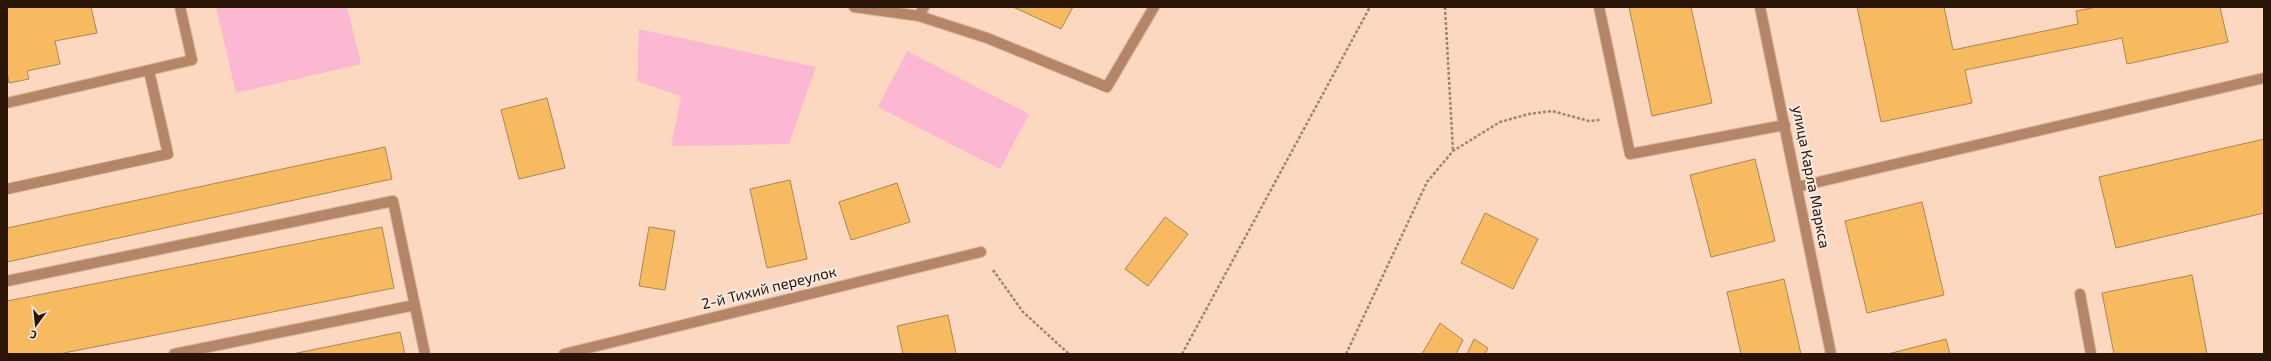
<svg xmlns="http://www.w3.org/2000/svg" width="2271" height="361" font-family="'Exo 2',sans-serif">
	<rect width="100%" height="100%" fill="#fcd8c0"/>
	<path fill="#fcb8d2" d="M216,7H347L361,64L236,93Z
		M639,29L816,67L789,144L671,146L681,96L637,81Z
		M907,51L1029,114L1000,169L878,107Z"/>
	<path fill="#f8ba61" stroke="#ad8650" d="M7,7H91L97,33L55,41L60,64L27,71L29,79L9,83L7,72Z
		M1013,7H1073L1061,29Z
		M1629,7H1691L1712,103L1652,116Z
		M1857,7H1944L1953,50L2078,24L2076,11L2096,7H2220L2228,42L2127,64L2122,38L1965,70L1972,103L1881,122Z
		M547,98L565,168L519,179L501,110Z
		M2264,139V213L2116,248L2099,177Z
		M385,147L392,179L7,262V228Z
		M1755,159L1775,241L1711,257L1690,175Z
		M790,180L807,259L767,268L750,189Z
		M897,183L910,222L851,240L839,202Z
		M1922,202L1944,295L1867,313L1845,221Z
		M1485,213L1538,239L1513,289L1461,263Z
		M1165,217L1188,234L1148,286L1125,269Z
		M382,227L394,288L59,354H7V301Z
		M649,227L675,231L665,290L639,286Z
		M2192,275L2207,354H2114L2102,293Z
		M1784,279L1801,354H1741L1727,292Z
		M948,315L956,354H903L897,326Z
		M1440,323L1463,340L1456,354H1422Z
		M400,332L405,354H292Z
		M1474,339L1488,348L1485,354H1467Z
		M1946,339L1950,354H1888Z"/>
	<g fill="none" stroke-linecap="round" stroke-linejoin="round">
		<g stroke="#d6b59e" stroke-width="12">
			<path id="service" d="M854,7L919,16
				M924,7L919,16L987,38L1107,87L1154,7
				M1599,7L1630,154L1785,125
				M7,103L192,60L180,7
				M1797,187L2264,78
				M7,189L168,154L149,71
				M7,281L393,201L425,354
				M2080,294L2091,354
				M174,354L415,305"/>
		</g>
		<g stroke="#d6b59e" stroke-width="12">
			<path id="minor" d="M1760,7L1831,354
				M564,354L981,252"/>
		</g>
		<path stroke="#a18470" stroke-width="2.5" stroke-dasharray="3 2" stroke-linecap="butt" d="M1445,7L1453,151
			M993,270L1023,312L1069,354
			M1182,354L1370,7
			M1346,354L1427,182L1453,151L1500,122L1529,114L1552,111L1589,121L1601,120"/>
		<use href="#service" stroke="#b48566" stroke-width="10"/>
		<use href="#minor" stroke="#b48566" stroke-width="10"/>
	</g>
	<g text-anchor="middle" stroke-width="4" stroke-linejoin="round" paint-order="stroke">
		<g font-size="15" fill="#291405" stroke="#f7eae3">
			<text transform="translate(1811 177) rotate(79)" y="5">улица Карла Маркса</text>
			<text transform="translate(769 288) rotate(-14)" y="5">2-й Тихий переулок</text>
		</g>
	</g>
	<rect width="2271" height="361" fill="none" stroke="#291405" stroke-width="16"/>
	<g transform="translate(36 325) rotate(195)" stroke="#f7eae3" stroke-width="3" paint-order="stroke">
	<path d="M0-3L7 15L0 10L-7 15Z" fill="#291405"/>
	<text y="-6" font-size="11" font-weight="bold" text-anchor="middle" fill="#291405">С</text>
	</g>
</svg>
